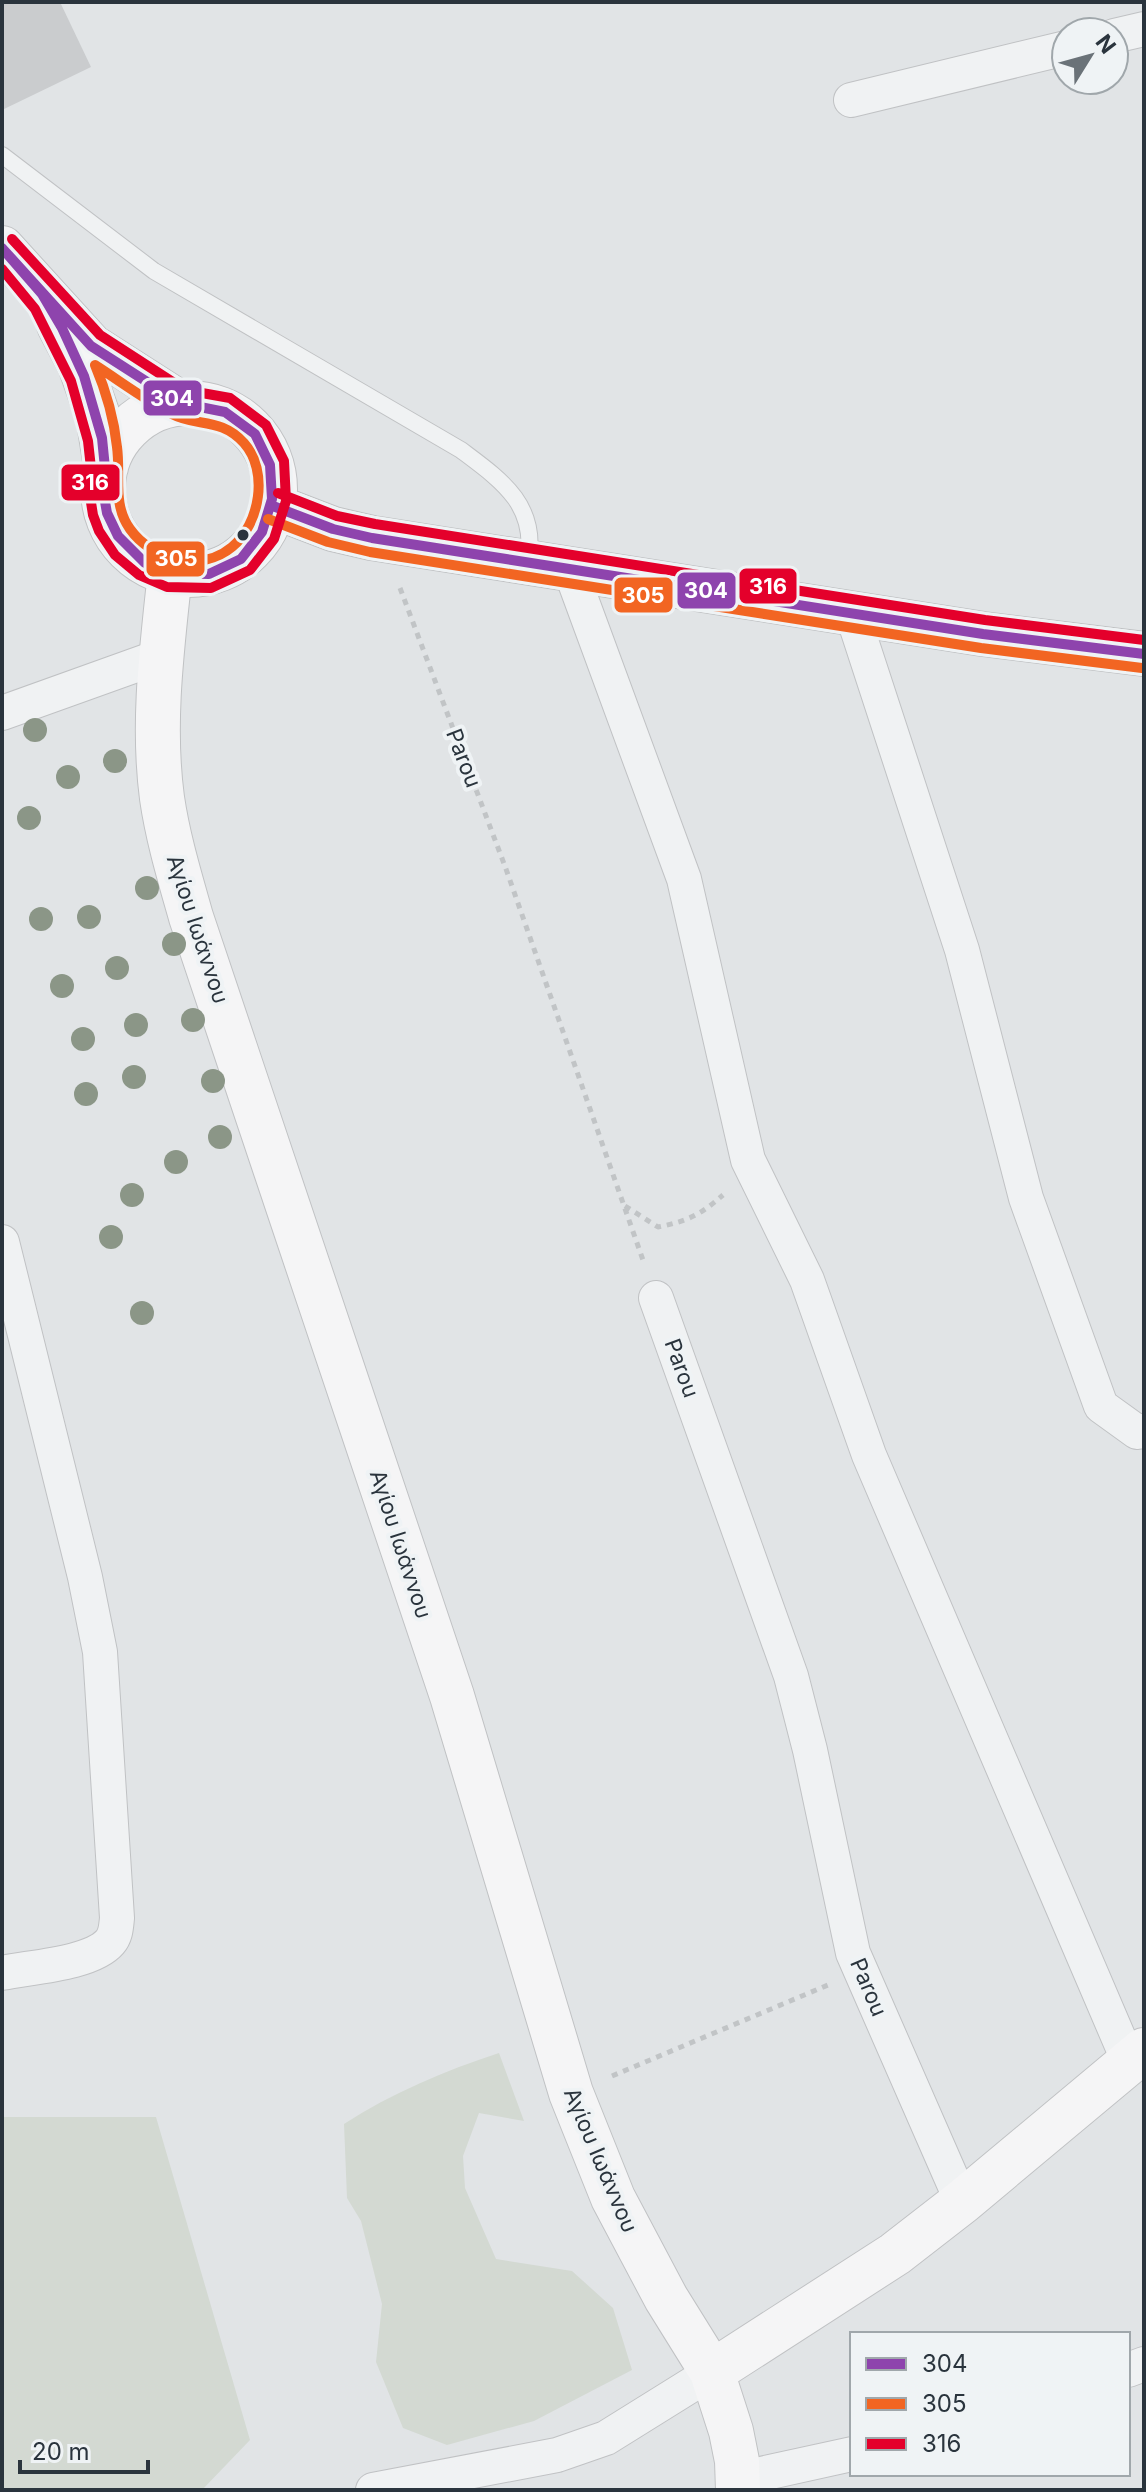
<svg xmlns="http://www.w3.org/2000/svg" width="1146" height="2492" font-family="Inter,sans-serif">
	<rect width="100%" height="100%" fill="#e1e4e6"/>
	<path fill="#d3d9d2" d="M499,2053L524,2121L479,2113L463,2156L465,2188L496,2259L572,2271L613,2308L632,2370L534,2421L447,2445L403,2428L376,2362L382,2304L361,2221L347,2198L344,2124C392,2093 444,2071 499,2053Z
		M2,2117H156L250,2440L202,2490H2Z"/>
	<path fill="#caccce" d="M2,2H60L91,67L2,110Z"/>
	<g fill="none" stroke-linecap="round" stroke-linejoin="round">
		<g stroke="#c0c2c4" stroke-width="18">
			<path id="lane" d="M2,155L154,271L461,450C501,480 538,505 528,561"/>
		</g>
		<g stroke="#c0c2c4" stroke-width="36">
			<path id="street" d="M1114,36L1144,29
				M851,100L1066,48
				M570,569L684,879L748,1160L807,1280L869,1455L1129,2062
				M852,613L962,950L1026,1198L1101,1406L1137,1432L1144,1431
				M2,713L161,656
				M2,1242L85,1577L100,1652L117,1918C116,1927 116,1935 110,1942C91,1964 30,1967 2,1973
				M656,1298L791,1676L810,1750L853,1953L962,2202
				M1128,2370L1144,2364
				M738,2479L852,2454
				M373,2490L557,2455L606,2438L712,2372"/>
		</g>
		<g stroke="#c0c2c4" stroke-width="46">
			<path id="secondary" d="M2,248L91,346L180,403
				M59,325L80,365L98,416L106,467
				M103 489a86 86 0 1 1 172 0a86 86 0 1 1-172 0Z
				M273,506L333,529L372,538L983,634L1144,654
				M170,573C162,648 152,723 162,798C168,839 180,878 191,917L452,1696L571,2093L613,2198L666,2298L712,2372L731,2431L737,2461L738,2490
				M712,2372L895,2254L962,2202L1144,2050"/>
		</g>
		<path stroke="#c1c4c6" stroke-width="5" stroke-dasharray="6 6" stroke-linecap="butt" d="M400,588L506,869L644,1263
			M625,1206L658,1227C688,1221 700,1215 723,1195
			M612,2076L828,1985"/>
		<use href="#lane" stroke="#f0f2f3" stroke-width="16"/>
		<use href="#street" stroke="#f0f2f3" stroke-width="34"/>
		<use href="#secondary" stroke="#f5f5f6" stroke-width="44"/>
		<g stroke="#eff3f5" stroke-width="16">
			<path id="bus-1" d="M2,248L91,346L180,403L225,412L255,434L270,465L272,499L262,532L241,559L209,574L169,573L145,563L118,536L107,513L104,496L105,468L102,438L84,376L62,328L42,294Z
				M273,506L333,529L372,538L983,634L1144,654"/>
		</g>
		<g stroke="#eff3f5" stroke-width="16">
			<path id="bus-2" d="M95,365C120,381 145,400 172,414C196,427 221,417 244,443C269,471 260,524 232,547C201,573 152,560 130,529C112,504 121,476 117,447C114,419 106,391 95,365Z
				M268,519L328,542L370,552L981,648L1142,668"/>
		</g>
		<g stroke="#eff3f5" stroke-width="16">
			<path id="bus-3" d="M2,269L35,309L71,381L88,441L91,468L90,496L93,515L99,531L115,555L139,575L167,587L211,588L250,570L274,539L286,501L284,461L266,425L230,398L185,390L100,335L12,239
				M278,493L337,516L375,524L985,620L1144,640"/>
		</g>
		<use href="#bus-1" stroke="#8e44ad" stroke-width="10"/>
		<use href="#bus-2" stroke="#f26522" stroke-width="10"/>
		<use href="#bus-3" stroke="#e4002b" stroke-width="10"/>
	</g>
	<g fill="#8b9687">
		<circle cx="35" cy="730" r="12"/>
		<circle cx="115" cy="761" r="12"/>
		<circle cx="68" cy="777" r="12"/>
		<circle cx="29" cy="818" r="12"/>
		<circle cx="147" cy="888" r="12"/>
		<circle cx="89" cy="917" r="12"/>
		<circle cx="41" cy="919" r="12"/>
		<circle cx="174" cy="944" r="12"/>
		<circle cx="117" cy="968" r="12"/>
		<circle cx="62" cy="986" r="12"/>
		<circle cx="193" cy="1020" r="12"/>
		<circle cx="136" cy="1025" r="12"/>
		<circle cx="83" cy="1039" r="12"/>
		<circle cx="134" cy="1077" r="12"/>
		<circle cx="213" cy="1081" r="12"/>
		<circle cx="86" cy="1094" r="12"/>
		<circle cx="220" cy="1137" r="12"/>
		<circle cx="176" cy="1162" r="12"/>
		<circle cx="132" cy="1195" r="12"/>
		<circle cx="111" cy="1237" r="12"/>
		<circle cx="142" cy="1313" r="12"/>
	</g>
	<circle fill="#2a343d" stroke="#eff3f5" stroke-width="3" cx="243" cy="535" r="7"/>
	<g text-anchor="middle" stroke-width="8" stroke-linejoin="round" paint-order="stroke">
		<g font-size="22" fill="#2a343d" stroke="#eff3f5">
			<text transform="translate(464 758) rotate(69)" y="8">Parou</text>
			<text transform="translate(198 929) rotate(72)" y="8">Αγίου Ιωάννου</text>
			<text transform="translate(682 1368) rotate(70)" y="8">Parou</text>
			<text transform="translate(401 1544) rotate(72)" y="8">Αγίου Ιωάννου</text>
			<text transform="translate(869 1987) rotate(67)" y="8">Parou</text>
			<text transform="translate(601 2160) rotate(67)" y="8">Αγίου Ιωάννου</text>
		</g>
	</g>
	<g stroke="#eff3f5" stroke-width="3">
		<rect x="142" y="379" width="61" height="38" rx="8" fill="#8e44ad"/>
		<rect x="60" y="463" width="61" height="39" rx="8" fill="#e4002b"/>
		<rect x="145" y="540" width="61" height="38" rx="8" fill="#f26522"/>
		<rect x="738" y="567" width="60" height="38" rx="8" fill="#e4002b"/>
		<rect x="676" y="571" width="61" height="39" rx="8" fill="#8e44ad"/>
		<rect x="613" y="576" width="61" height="38" rx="8" fill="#f26522"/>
	</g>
	<g font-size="22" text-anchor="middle" font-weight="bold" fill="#fff">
		<text x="172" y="406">304</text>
		<text x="90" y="490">316</text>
		<text x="176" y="566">305</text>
		<text x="768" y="594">316</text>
		<text x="706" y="598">304</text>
		<text x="643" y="603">305</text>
	</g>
	<rect width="1146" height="2492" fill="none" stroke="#2a343d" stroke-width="8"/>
	<rect x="850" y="2332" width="280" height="144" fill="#eff3f5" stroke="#a0a7ab" stroke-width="2"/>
	<rect x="866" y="2358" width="40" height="12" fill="#8e44ad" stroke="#a0a7ab" stroke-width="2"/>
	<text x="922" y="2372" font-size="24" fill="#2a343d">304</text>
	<rect x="866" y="2398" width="40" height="12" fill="#f26522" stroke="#a0a7ab" stroke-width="2"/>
	<text x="922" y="2412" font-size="24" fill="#2a343d">305</text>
	<rect x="866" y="2438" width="40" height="12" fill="#e4002b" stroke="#a0a7ab" stroke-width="2"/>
	<text x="922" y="2452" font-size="24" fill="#2a343d">316</text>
	<g transform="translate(1090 56) rotate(53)"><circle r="38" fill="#eff3f5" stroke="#a0a7ab" stroke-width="2"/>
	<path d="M0-6L14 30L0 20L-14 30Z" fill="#6a7278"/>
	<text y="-12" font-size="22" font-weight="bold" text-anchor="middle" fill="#2a343d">N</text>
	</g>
	<path d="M20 2460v12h128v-12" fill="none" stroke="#2a343d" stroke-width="4"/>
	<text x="32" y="2460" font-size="24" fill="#2a343d" stroke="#eff3f5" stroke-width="6" paint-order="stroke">20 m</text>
</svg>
